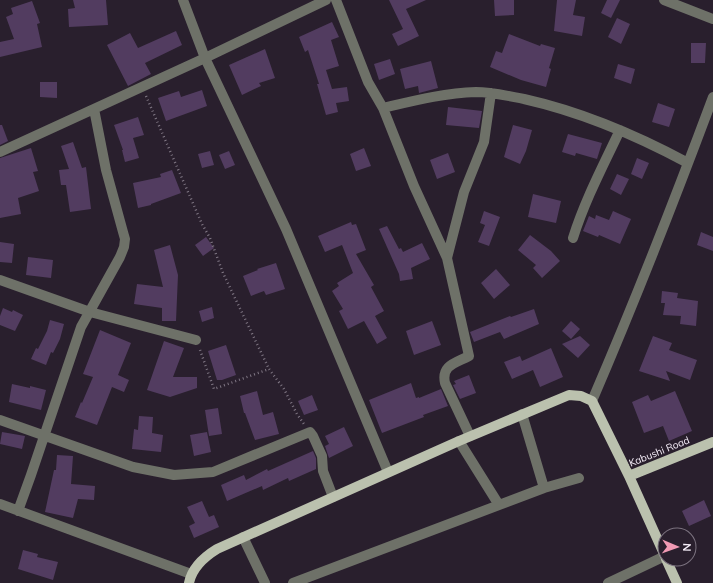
<svg xmlns="http://www.w3.org/2000/svg" width="713" height="583" font-family="Mulish,sans-serif">
	<rect width="100%" height="100%" fill="#291f2d"/>
	<path fill="#523c60" d="M73,0H106L108,25L69,27L68,9L75,8Z
		M389,0H426L406,9L419,36L398,46L392,34L403,29Z
		M494,0H514V15L495,16Z
		M557,0H576L573,15L585,17L582,36L554,31Z
		M607,0H620L611,18L601,13Z
		M32,1L40,23L37,24L42,47L0,57V42L14,39L6,17L13,14L11,8Z
		M617,18L630,24L621,44L608,37Z
		M332,22L339,37L331,40L339,66L326,70L332,89L347,87L349,101L336,103L338,112L326,115L317,84H319L308,50L305,52L299,37Z
		M176,31L182,45L145,63L151,74L128,86L107,45L130,33L138,48Z
		M509,34L540,46L541,44L555,48L549,68L551,69L546,87L521,80L490,67L496,51L502,53Z
		M691,43H706L705,63H691Z
		M265,49L275,78L259,83L261,86L242,95L229,65Z
		M390,59L395,74L379,80L374,64Z
		M431,61L438,88L419,93L418,86L405,89L400,69Z
		M618,64L635,69L631,84L614,78Z
		M40,82H57V98L40,97Z
		M202,90L207,106L166,121L158,98L179,91L181,97Z
		M658,103L675,109L669,127L652,122Z
		M448,107L482,111L479,128L446,125Z
		M138,117L144,135L133,138L139,158L125,162L122,150H123L114,125Z
		M0,125H2L8,141L0,145Z
		M513,125L532,130L526,151L520,164L504,157Z
		M568,134L602,143L597,159L576,153L575,156L562,152Z
		M73,142L82,168L86,167L91,209L70,212L66,185H61L59,170L69,169L61,146Z
		M31,148L38,171L33,172L39,191L18,198L21,214L0,218V158Z
		M364,148L371,166L356,171L350,154Z
		M210,151L214,165L202,168L198,154Z
		M229,151L235,165L225,169L219,155Z
		M448,153L455,172L437,179L430,160Z
		M637,158L649,163L642,179L631,174Z
		M172,170L181,193L151,204V205L138,208L133,183L161,177L160,174Z
		M617,174L629,179L621,195L610,189Z
		M533,194L561,201L556,223L528,217Z
		M484,211L500,217L489,246L478,242L485,225L480,223Z
		M613,211L631,219L620,244L599,235L598,237L583,231L589,216L595,219L596,215L609,220Z
		M351,222L352,225L356,224L366,250L356,254L374,285L371,287L384,311L375,316L387,338L377,344L364,321L348,329L339,311L343,309L332,291L339,286L337,283L353,273L342,245L325,252L318,236Z
		M387,226L399,249L401,248L403,252L422,243L430,259L411,268L413,279L400,281L399,274L379,229Z
		M701,232L713,237V251L697,245Z
		M530,235L551,251L560,261L542,278L533,268L536,265L518,250Z
		M206,237L214,248L203,256L195,245Z
		M0,242L14,244L12,263L0,262Z
		M170,245L178,275L176,321H162V308L134,304L137,284L163,287L154,250Z
		M28,257L53,260L51,278L26,275Z
		M276,263L285,289L266,295L264,291L251,296L243,276L258,270L257,269Z
		M496,269L510,285L494,299L481,283Z
		M662,291L678,293L677,298L698,301L696,326L680,324L681,316L663,315L665,303H661Z
		M212,307L214,318L202,322L199,311Z
		M3,308L12,312L13,310L23,315L15,331L0,325V316Z
		M534,309L539,324L504,339L500,332L474,342L470,332L510,316L511,317Z
		M50,320L64,324L60,339L53,353L51,352L46,365L31,359L36,348L38,349L47,331Z
		M432,321L441,345L414,355L406,331Z
		M571,321L580,329L571,339L562,331Z
		M100,330L131,343L118,375L129,380L124,392L112,387L97,425L75,417L81,402L82,403L93,377L83,374Z
		M580,336L590,345L578,358L562,344Z
		M653,336L672,343L669,350L697,360L690,380L666,371L670,381L639,371Z
		M164,341L184,348L173,377H197V388L170,397L147,390Z
		M226,345L236,375L222,380H217L208,351Z
		M551,348L563,377L540,387L533,370L512,379L504,362L520,356L522,361Z
		M469,375L476,393L460,399L453,385L456,384L454,381Z
		M411,383L416,398L419,397V398L441,389L448,406L423,415L424,417L382,433L369,400Z
		M12,384L30,388V386L46,390L41,410L9,402Z
		M257,391L263,415L273,412L279,434L255,440L245,413H244L240,396Z
		M675,391L692,431L669,441L663,426L644,433L632,402L648,395L651,401Z
		M312,395L318,410L304,415L298,401Z
		M218,408L222,434L209,436L205,410Z
		M139,416L153,417L152,433L163,435L161,452L132,449L134,429L138,430Z
		M344,427L353,446L329,458L325,446L329,444L325,436Z
		M2,432L25,436L22,449L0,444Z
		M207,432L211,452L194,456L190,435Z
		M313,451L316,458V469L289,481L288,478L263,490L262,486L227,501L221,485L244,475L246,480L267,469L268,471Z
		M57,455L73,456L71,484L95,486L94,500L78,499L73,518L45,512L54,470H56Z
		M704,500L711,516L689,526L682,511Z
		M202,501L209,517L214,515L219,527L194,538L189,526L195,523L187,507Z
		M23,550L38,554L37,557L58,562L53,580L18,569Z"/>
	<g fill="none" stroke-linecap="round" stroke-linejoin="round">
		<path stroke="#7f7683" stroke-width="2.5" stroke-dasharray="1 3" stroke-linecap="butt" d="M146,96L202,224L210,238L223,273L269,369
			M200,350L214,389L269,369L284,389L297,414L304,424"/>
		<path stroke="#6e7168" stroke-width="10" d="M183,0L205,58L286,229L388,472
			M336,0L368,82L383,108L414,186L447,258L469,356C456,363 441,365 445,383L470,436
			M664,0L713,19
			M383,108C413,101 444,93 476,92C492,92 508,96 524,99C582,112 636,135 688,163
			M0,152L205,58L326,0
			M573,238C585,200 603,166 620,130
			M447,258L464,192L484,142L491,93
			M0,280L90,312L196,340
			M592,401C635,301 675,199 713,97
			M522,414L544,488L579,478
			M0,420L133,467L174,475L213,472L310,432L313,436L322,456L323,471L333,497
			M459,441L499,505
			M0,504L191,574
			M18,511L31,475L81,327L120,257L124,247L125,239L123,232L106,170L94,109
			M243,537L265,583
			M293,583L544,488
			M608,583L665,556"/>
		<path stroke="#bbc1ae" stroke-width="10" d="M665,556L629,476L713,442
			M666,559L677,583
			M189,583C192,568 204,557 217,549L459,441L569,395L581,396L592,401L629,476"/>
	</g>
	<g text-anchor="middle" stroke-width="3" stroke-linejoin="round" paint-order="stroke">
		<g font-size="10" fill="#f7effa" stroke="#291f2d">
			<text transform="translate(659 451) rotate(-22)" y="4">Kabushi Road</text>
		</g>
	</g>
	<g transform="translate(677 547) rotate(92)"><circle r="19" fill="#291f2d" stroke="#7b727f"/>
	<path d="M0-3L7 15L0 10L-7 15Z" fill="#f09ab4"/>
	<text y="-6" font-size="11" font-weight="bold" text-anchor="middle" fill="#f7effa">N</text>
	</g>
</svg>
